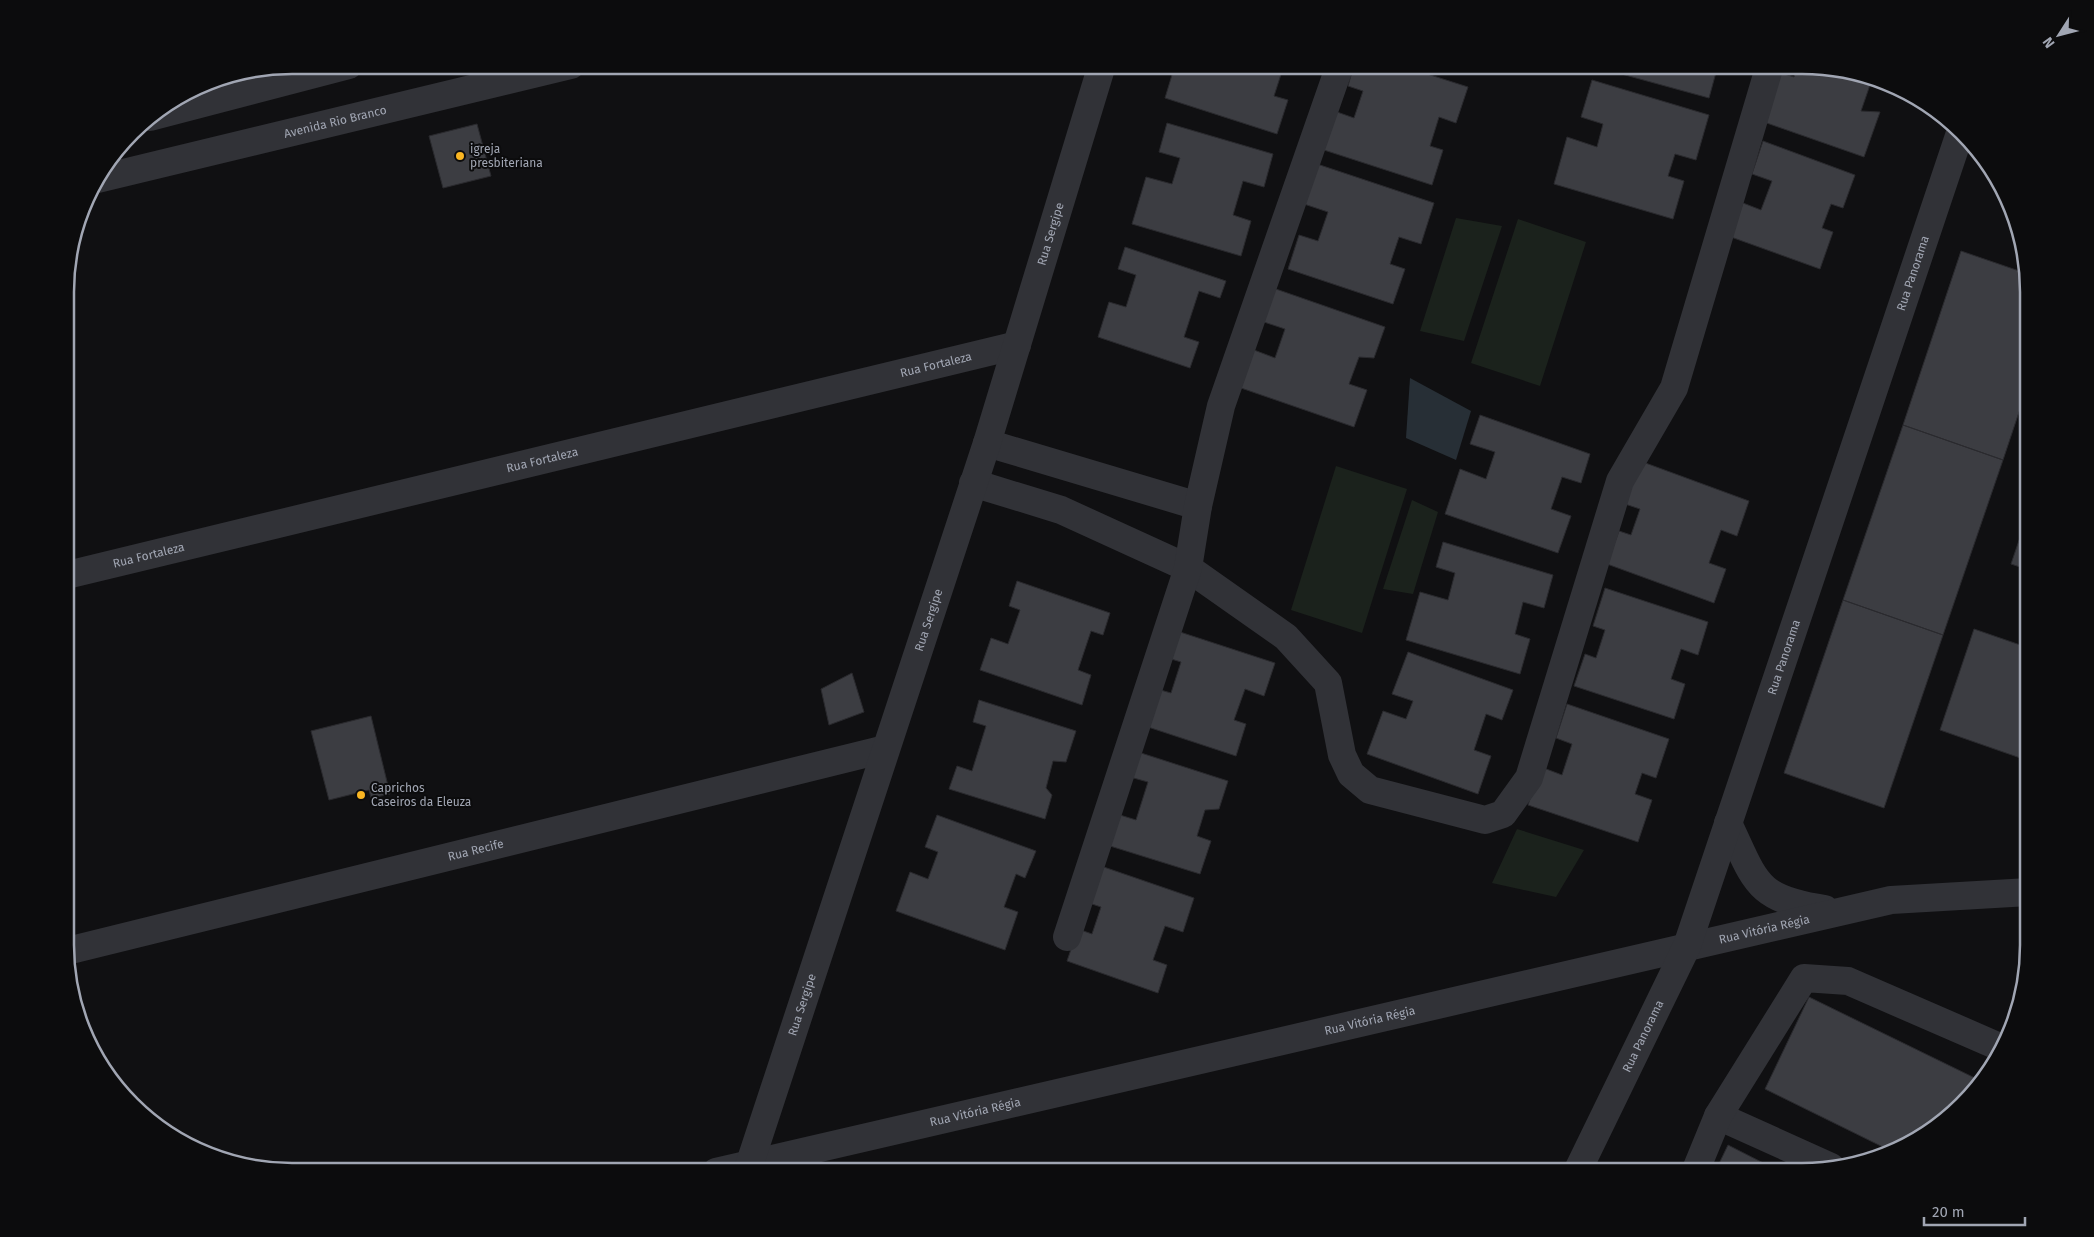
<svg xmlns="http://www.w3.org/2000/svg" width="2094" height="1237" font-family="'Fira Sans',sans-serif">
	<rect width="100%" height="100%" fill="#101012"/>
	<path fill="#1b221c" d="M1456,218L1502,226L1464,341L1420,331Z
		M1518,219L1586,242L1540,386L1471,363Z
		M1336,466L1407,489L1362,633L1291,610Z
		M1412,500L1438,512L1413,594L1383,589Z
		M1517,829L1584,850L1556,897L1492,883Z"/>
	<path fill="#272f36" d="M1410,378L1471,411L1456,460L1406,438Z"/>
	<path fill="#3c3d42" stroke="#2a2a2e" d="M1175,65H1284L1274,96L1288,100L1277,134L1165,98Z
		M1354,65H1399L1468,87L1456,123L1439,117L1430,146L1443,150L1432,185L1324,150L1337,112L1354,118L1363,91L1348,86Z
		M1597,65H1718L1709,98L1596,67Z
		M1798,65L1861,73L1892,86L1891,89L1871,82L1861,111L1880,112L1864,157L1761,121L1778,72L1794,77Z
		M1592,80L1709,115L1696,160L1675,154L1668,176L1684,181L1673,219L1554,184L1567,137L1597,147L1603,124L1581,117Z
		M1167,123L1273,154L1264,187L1243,181L1233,215L1251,221L1241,256L1132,224L1146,177L1172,184L1180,158L1159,152Z
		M477,124L491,176L443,188L429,136Z
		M1763,141L1855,175L1843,208L1831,204L1822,228L1833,232L1820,269L1731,237L1743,203L1761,210L1772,181L1752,174Z
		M1317,164L1434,203L1421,244L1399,237L1390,264L1405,269L1393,304L1288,269L1299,235L1318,241L1328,212L1304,204Z
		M1125,247L1226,281L1220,298L1199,291L1184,337L1199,342L1190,368L1098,337L1109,302L1126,307L1136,275L1118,269Z
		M1961,251L2028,274V385L2003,460L1903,425Z
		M1273,288L1385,327L1374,358L1359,357L1349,384L1367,390L1354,427L1241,388L1254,350L1275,358L1285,329L1261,321Z
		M1480,415L1590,454L1581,483L1562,477L1551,509L1571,516L1558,553L1445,514L1460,469L1486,479L1495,452L1470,444Z
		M1903,425L2003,460L1943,635L1843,600Z
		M1640,461L1749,501L1737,536L1721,530L1709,563L1726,569L1714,603L1607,564L1619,531L1631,535L1640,509L1625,504Z
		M2029,511V570L2011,564Z
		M1443,542L1553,575L1544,608L1523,602L1515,634L1530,639L1520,674L1406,640L1420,592L1448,600L1455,573L1436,567Z
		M1017,581L1110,613L1103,635L1091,631L1078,670L1091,675L1082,705L980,670L991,638L1008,644L1020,610L1009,606Z
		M1605,588L1708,622L1698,655L1681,649L1671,679L1685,684L1674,719L1574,686L1585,654L1596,658L1605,630L1593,626Z
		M1843,600L1943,635L1884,808L1784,773Z
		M1974,629L2029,648V761L1940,730Z
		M1177,631L1275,663L1264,696L1245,689L1234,720L1246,724L1236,756L1145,726L1157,689L1171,693L1181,662L1168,658Z
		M1408,652L1513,690L1502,720L1486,714L1474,750L1491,756L1478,794L1367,754L1383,711L1406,719L1413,701L1392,694Z
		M852,673L864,712L829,725L821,689Z
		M979,700L1076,731L1066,762L1053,761L1046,788L1052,795L1045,819L949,789L957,766L972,771L986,726L973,722Z
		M1567,704L1669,739L1656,778L1642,773L1635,794L1652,800L1638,842L1528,805L1541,767L1562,775L1572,744L1556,738Z
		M371,716L390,794L371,798L369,790L329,800L311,731Z
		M1138,752L1228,781L1219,809L1205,810L1197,836L1211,841L1200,874L1110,846L1120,815L1136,820L1148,782L1130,777Z
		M937,815L1036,851L1025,878L1016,874L1004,907L1018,912L1005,950L896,911L910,872L928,879L938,852L925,847Z
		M1098,865L1194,898L1183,932L1165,926L1153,960L1167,965L1158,993L1067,961L1078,929L1092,934L1101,907L1086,902Z
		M1809,997L1981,1081L1962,1106L1916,1141L1889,1150L1765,1089Z
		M1728,1145L1781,1172H1715Z"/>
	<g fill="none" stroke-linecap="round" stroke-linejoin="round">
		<g stroke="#313237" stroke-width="28">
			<path d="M150,117L349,65"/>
			<path id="s1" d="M98,179L571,65"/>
			<path d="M987,443L1198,506"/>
			<path d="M973,483L1061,510L1188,568L1286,637L1328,683L1342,755L1351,774L1370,790L1485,820L1503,814L1529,778L1620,481L1674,388L1770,65"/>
			<path id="s2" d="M67,575L1017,345"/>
			<path d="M1728,823C1756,882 1755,899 1825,909"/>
			<path d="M1067,937L1188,568L1198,506L1221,406L1340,65"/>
			<path id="s3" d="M67,951L885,749"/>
			<path d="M1718,1116L1831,1167"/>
			<path id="s4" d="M716,1172L1891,900L2029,892"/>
			<path id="s5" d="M747,1172L987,443L1102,65"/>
			<path id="s6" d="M1577,1172L1687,946L1961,130"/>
			<path d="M1695,1172L1718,1116L1804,978L1848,981L2002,1048"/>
		</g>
	</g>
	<g fill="#f9b522" stroke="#0c0c0d" stroke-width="2">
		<circle cx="460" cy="156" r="5"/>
		<circle cx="361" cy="795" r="5"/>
	</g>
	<g text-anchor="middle" stroke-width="4" stroke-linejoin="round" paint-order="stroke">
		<g font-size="12" fill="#a1a6b3" stroke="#0c0c0d">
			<text dy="4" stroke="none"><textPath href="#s1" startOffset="244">Avenida Rio Branco</textPath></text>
			<text dy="4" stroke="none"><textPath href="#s5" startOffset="986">Rua Sergipe</textPath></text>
			<text dy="4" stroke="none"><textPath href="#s6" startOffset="961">Rua Panorama</textPath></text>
			<text dy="4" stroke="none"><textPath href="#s2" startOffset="894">Rua Fortaleza</textPath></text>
			<text dy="4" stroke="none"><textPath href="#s2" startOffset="489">Rua Fortaleza</textPath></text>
			<text dy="4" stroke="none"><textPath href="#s2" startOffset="84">Rua Fortaleza</textPath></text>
			<text dy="4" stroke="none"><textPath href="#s5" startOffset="581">Rua Sergipe</textPath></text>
			<text dy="4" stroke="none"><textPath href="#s6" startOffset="556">Rua Panorama</textPath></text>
			<text dy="4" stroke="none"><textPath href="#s3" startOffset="421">Rua Recife</textPath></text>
			<text dy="4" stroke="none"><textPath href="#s4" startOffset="1076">Rua Vitória Régia</textPath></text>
			<text dy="4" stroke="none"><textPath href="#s5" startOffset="176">Rua Sergipe</textPath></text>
			<text dy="4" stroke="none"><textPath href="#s4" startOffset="671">Rua Vitória Régia</textPath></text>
			<text dy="4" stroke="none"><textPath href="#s6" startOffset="151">Rua Panorama</textPath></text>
			<text dy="4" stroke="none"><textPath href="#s4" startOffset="266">Rua Vitória Régia</textPath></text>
		</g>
		<g font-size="12" fill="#a1a6b3" stroke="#0c0c0d" text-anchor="start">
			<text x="470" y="153">igreja<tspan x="470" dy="14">presbiteriana</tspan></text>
			<text x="371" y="792">Caprichos<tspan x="371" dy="14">Caseiros da Eleuza</tspan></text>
		</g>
	</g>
	<path d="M0 0H2094V1237H0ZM292 74H1802A218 218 0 0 1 2020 292V945A218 218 0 0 1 1802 1163H292A218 218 0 0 1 74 945V292A218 218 0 0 1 292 74Z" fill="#0c0c0d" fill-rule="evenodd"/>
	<path fill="none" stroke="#a1a6b3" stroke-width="2.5" d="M292 74H1802A218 218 0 0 1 2020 292V945A218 218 0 0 1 1802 1163H292A218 218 0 0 1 74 945V292A218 218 0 0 1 292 74Z"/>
	<g transform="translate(2059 35) rotate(234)" stroke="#0c0c0d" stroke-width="4" paint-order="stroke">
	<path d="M0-4L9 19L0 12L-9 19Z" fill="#a1a6b3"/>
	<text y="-8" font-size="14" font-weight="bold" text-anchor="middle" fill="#a1a6b3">N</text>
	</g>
	<path d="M1924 1217v8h101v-8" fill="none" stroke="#a1a6b3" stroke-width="2.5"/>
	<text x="1932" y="1217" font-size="15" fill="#a1a6b3" stroke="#0c0c0d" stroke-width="4" paint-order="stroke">20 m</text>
</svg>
